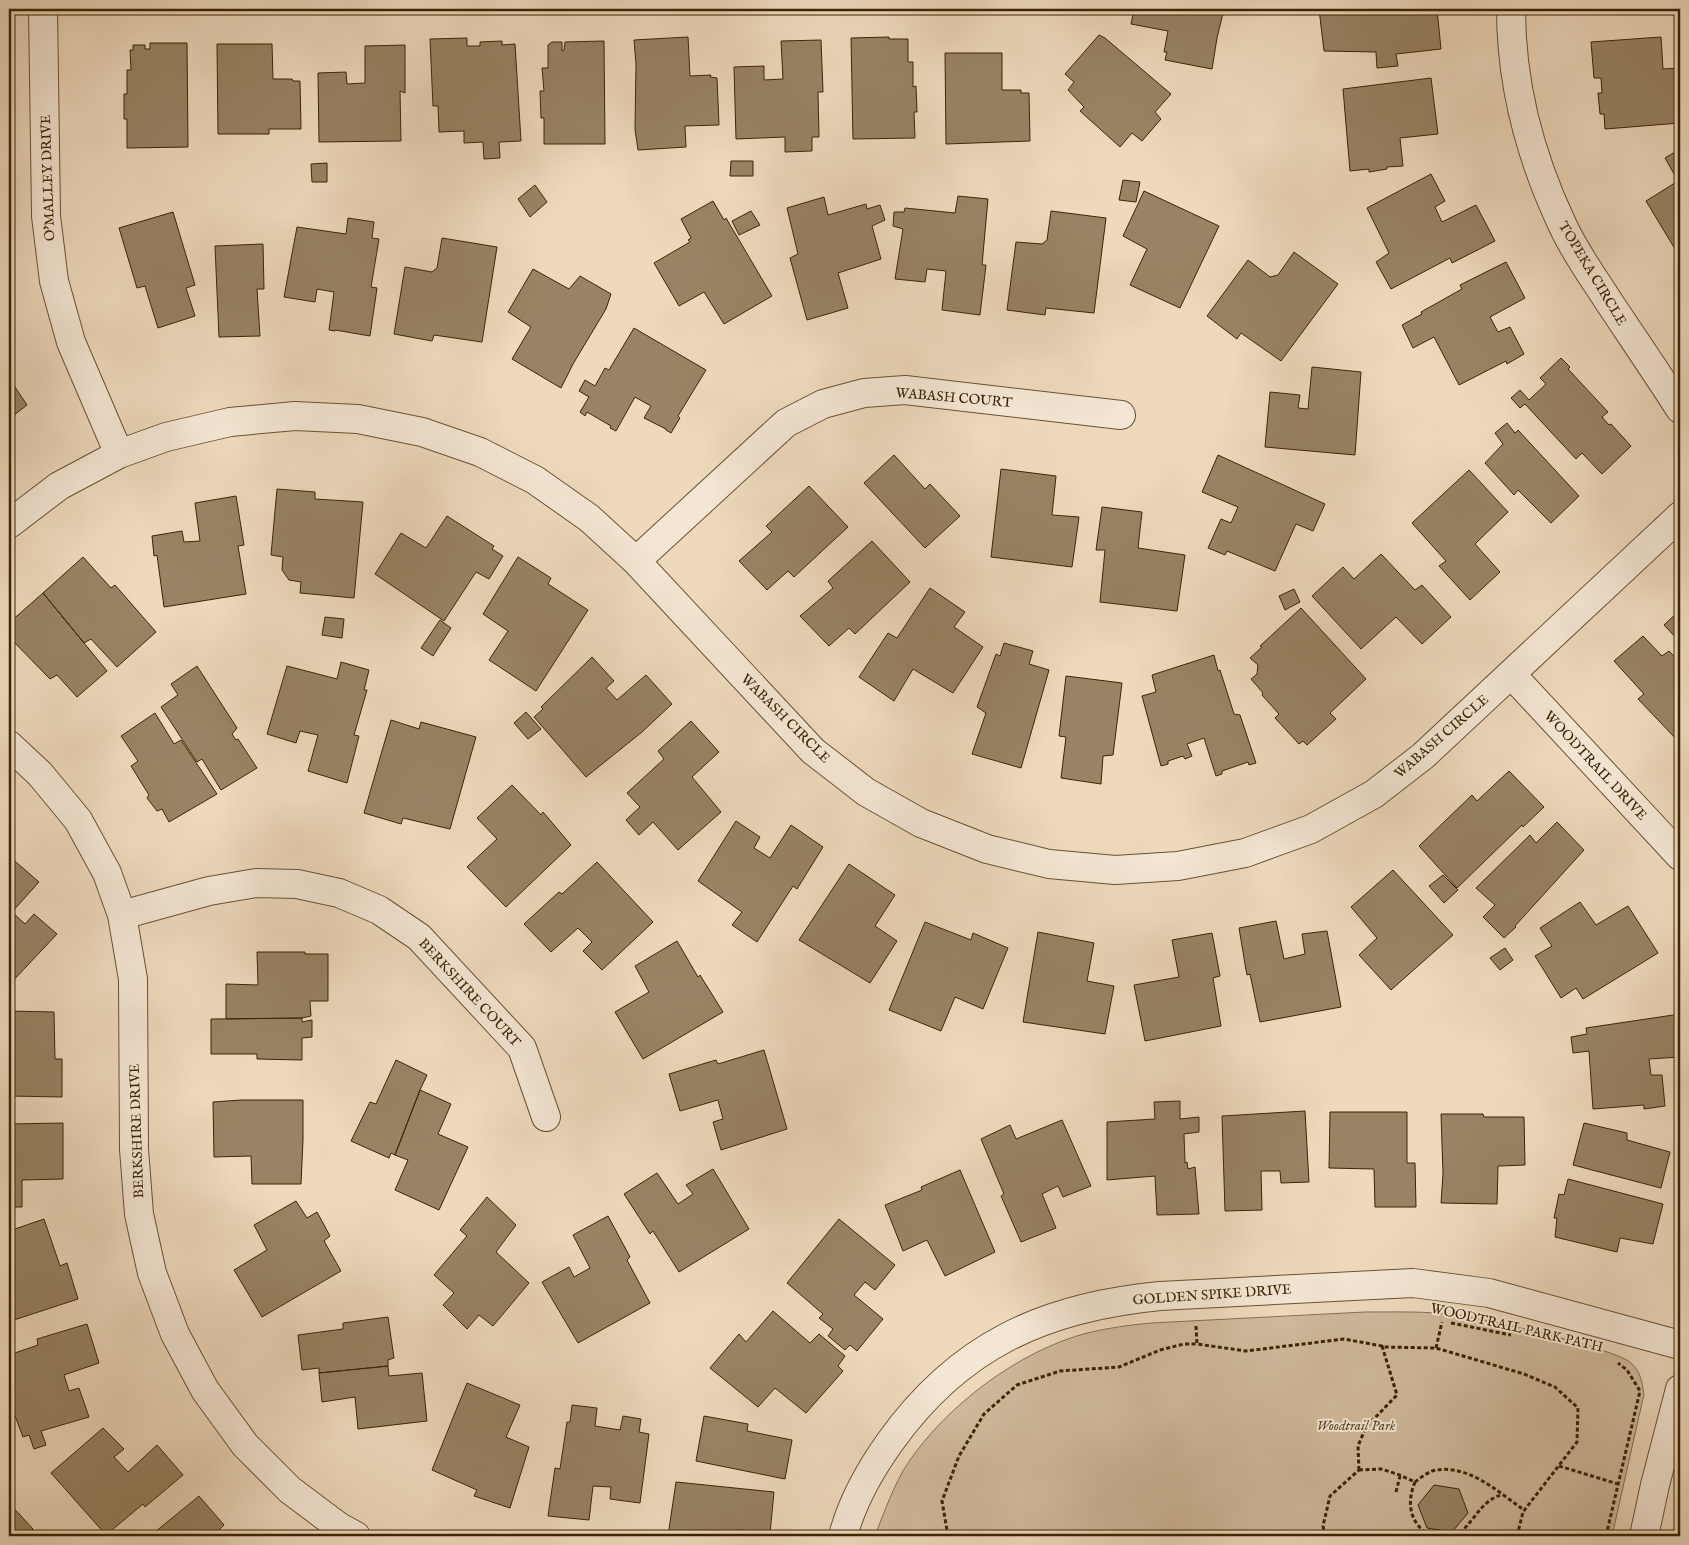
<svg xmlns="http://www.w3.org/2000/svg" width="1689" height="1545" font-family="'IM FELL English',serif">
	<rect width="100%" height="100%" fill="#eed9bd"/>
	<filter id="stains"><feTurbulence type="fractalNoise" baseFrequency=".004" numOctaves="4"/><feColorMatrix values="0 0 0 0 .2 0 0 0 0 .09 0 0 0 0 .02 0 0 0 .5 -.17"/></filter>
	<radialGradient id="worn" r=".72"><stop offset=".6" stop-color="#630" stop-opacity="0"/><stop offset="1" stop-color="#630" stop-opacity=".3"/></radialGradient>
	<path fill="#d0ba9d" stroke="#867050" d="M1365,1312C1395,1312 1426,1311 1456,1315C1483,1318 1617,1349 1631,1363C1641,1372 1642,1382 1644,1394L1612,1536H875C883,1515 895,1482 908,1463C947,1405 1019,1351 1087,1333C1108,1328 1129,1325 1151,1323Z"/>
	<path fill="#988364" stroke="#3b2503" d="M1134,9H1224L1217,38L1212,69L1165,60L1167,52H1164L1168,31L1131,24Z
		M1319,9H1399V12L1437,9L1441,49L1396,54L1398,66L1377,68L1376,52L1324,51Z
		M1637,9H1679V11Z
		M1099,35L1105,38L1171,94L1155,112L1161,119L1142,141L1132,133L1120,147L1080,111L1084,107L1068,90L1074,82L1065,74Z
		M688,37L690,76L711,75L710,77L717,78L719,125L685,126L686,147L638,150L635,129L636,64L634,40Z
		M889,37V39H908V62H913V87L916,86L917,112H914L915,138L853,139L851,38Z
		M1661,37L1663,69L1680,68V123L1605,129L1604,114H1600L1598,93H1602L1601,78H1594L1591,42Z
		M467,38V46H480V42L502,41V45L515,44L521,141L499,142L500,158L484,159L483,142L464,143V131L439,132L438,106H433L430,39Z
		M821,40L823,92H818L819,137H812V151L785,152V137L736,139L734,67L764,66V80L783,79L781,41Z
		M604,41L605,144H544V118H541L540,91H544L542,68H548V45L552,42H562V51L564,50L565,42Z
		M150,43H187L188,147L127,148V119H124V94H127V70H131L130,50H133V45H145V49H150Z
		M217,44H272L273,79H292L293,81H300L301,129H269V134H218Z
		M405,45V93L400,91L401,141L319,142L318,73L346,72L347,84L365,83V46Z
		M945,53H1002V90H1021V93H1029L1030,141L946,144Z
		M1431,78L1438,134L1400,138L1403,166L1387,167V169L1369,172V169L1350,171L1343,89Z
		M1680,149V245L1675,249L1646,201L1678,181L1665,158Z
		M731,161H753V176H730Z
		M327,163V182H312L311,164Z
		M1431,174L1445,201L1435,207L1442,222L1476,205L1495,241L1452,263L1450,258L1391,289L1376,262L1389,253L1367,208Z
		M1123,180L1140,182L1136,202L1119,200Z
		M535,185L547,202L530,217L518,199Z
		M1144,191L1219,226L1180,308L1130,285L1147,249L1123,236Z
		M958,196L988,199L982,265H986L980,315L942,310L946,271L927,269L925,282L895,279L903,229L893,226L894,212H904L905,208L955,213Z
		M824,197L828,215L866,204L867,209L880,205L885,220L872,226L881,259L838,273L848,308L807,320L790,258L798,254L787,208Z
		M713,201L724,220L726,218L772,296L724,324L704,292L679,306L654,263L690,242L688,240L691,238L681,219Z
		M751,211L760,225L739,235L732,221Z
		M1051,211L1106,218L1094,313L1046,308L1045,315L1007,310L1016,242L1042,244L1047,240Z
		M173,212L195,285L186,288L195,316L158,328L145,286L137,288L119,228Z
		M348,218L374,222L372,238L379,239L371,287L377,288L370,336L335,330V331L329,330L334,292L317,289L315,302L284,297L297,227L346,234Z
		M442,238L497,247L482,342L434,335L432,341L394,334L405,267L432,272L437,268Z
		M263,244L264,289H257L260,336L219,337L215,246Z
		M1294,252L1338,284L1281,361L1241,333L1237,339L1207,316L1248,260L1270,277L1278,275Z
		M1506,262L1525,298L1490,317L1498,332L1510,327L1524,354L1507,364L1506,361L1459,385L1434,337L1413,348L1402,325L1422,314L1421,312L1462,289L1460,285Z
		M533,269L569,289L580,276L611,294L606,309L573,364L561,388L512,359L531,327L508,312Z
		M634,328L706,370L678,416L680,418L671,433L666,430V429L644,418L651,406L635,397L616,431L610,428L611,426L587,412L585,416L580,412L589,397L579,391L585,380L595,386L605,368L609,370Z
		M1561,358L1570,367L1568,369L1608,412L1602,417L1609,425L1611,424L1631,446L1602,474L1582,453L1576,459L1525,404L1520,408L1511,398L1520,390L1529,400L1546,384L1540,378Z
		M1312,367L1361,372L1355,455L1265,447L1270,392L1300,395L1298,408L1308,409Z
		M9,378L27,405L9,419Z
		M1507,423L1515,433L1518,430L1579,496L1551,523L1518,490L1514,495L1485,463L1503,444L1495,433Z
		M894,455L925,489L930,484L960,516L925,548L864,483Z
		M1218,455L1325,504L1313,531L1296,524L1275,571L1227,551L1225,555L1208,548L1221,519L1231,523L1238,507L1202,492Z
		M1001,469L1056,476L1052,515L1079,517L1072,567L991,557Z
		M1469,470L1508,512L1475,544L1500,572L1470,600L1439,566L1446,561L1412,523Z
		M809,486L848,527L794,577L788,571L767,590L739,561L772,532L766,526Z
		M277,489L315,492V499L363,502L354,598L300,593L301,582L289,580L282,570L283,557L271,555Z
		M236,496L244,545L238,546L246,594L164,607L157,555L154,556L152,536L182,531L184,542L200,541L195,503Z
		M1102,507L1142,512L1138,548L1185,555L1177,611L1100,602L1105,550H1096Z
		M447,516L494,546L492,549L503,556L489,579L476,572L444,621L375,574L401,533L426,548Z
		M872,541L910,582L855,634L849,628L829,646L800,616L833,588L828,581Z
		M1381,554L1415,590L1422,585L1451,617L1422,644L1396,617L1361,649L1312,596L1343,567L1354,579Z
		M83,557L111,588L115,585L156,632L117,667L91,639L84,643L43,593Z
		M518,557L551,578L548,584L588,610L536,691L489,660L508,631L483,614Z
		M930,588L965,612L954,627L983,647L953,693L913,669L894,701L859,677L888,633L897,638Z
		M1294,589L1300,602L1285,610L1279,596Z
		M43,593L107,671L77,697L57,675L50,679L12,640L15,637L9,629V623Z
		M1301,608L1366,679L1330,713L1336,719L1307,745L1303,741L1299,744L1275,718L1279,714L1262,695L1263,693L1251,679L1257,674L1258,665L1250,658L1262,647L1260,646Z
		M1680,610V642L1664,625Z
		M325,617L344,619L342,638L322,635Z
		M440,620L451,628L433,656L421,648Z
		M1643,636L1662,656L1669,651L1680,662L1679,742L1638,699L1644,694L1614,661Z
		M1004,643L1033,651L1029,664L1049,670L1021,768L972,754L986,713L977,707L996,654L1000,656Z
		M1214,655L1218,671L1220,670L1234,714L1240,715L1256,763L1249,765L1248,762L1222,771V774L1216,776L1204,738L1187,744L1192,756L1185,759L1183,756L1168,761V764L1161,766L1142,696L1156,692L1152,675Z
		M592,657L614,681L606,688L617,700L646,675L672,704L642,732L586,777L534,717L543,709L541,707Z
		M341,662L369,670L364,690H367L354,735L359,736L347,783L308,771L318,735L300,731L296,743L267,734L287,666L337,679Z
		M197,666L237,728L232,734L236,740L238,739L257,768L221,790L202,759L197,762L161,707L178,695L171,684Z
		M1066,676L1122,683L1113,755L1103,756L1101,784L1061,778L1066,737L1059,736Z
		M526,712L541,729L528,739L514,723Z
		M155,713L174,744L181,740L217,794L169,822L162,809L157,811L147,798L149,795L131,766L138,761L121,736Z
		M391,720L419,729L421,722L476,737L450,829L403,818L401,824L364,813Z
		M691,721L719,752L692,777L721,812L678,850L653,822L639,835L626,820L640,807L627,793L664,759L658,751Z
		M1509,771L1544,807L1523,827L1522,825L1457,888L1419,846L1472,795L1477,801Z
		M512,785L541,815L543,812L571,845L506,907L467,867L497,839L477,818Z
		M736,821L760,837L754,848L770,858L791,825L823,847L797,889L793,886L757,942L732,925L742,912L698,881Z
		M1557,822L1584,850L1515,926L1516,927L1504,938L1483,917L1495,905L1476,888L1530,835L1536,843Z
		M9,856L39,882L12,912L25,924L34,914L57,934L9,985Z
		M597,862L653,922L602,970L583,951L592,942L578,928L551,952L524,924L559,892L562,894Z
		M849,864L895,895L875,926L897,941L870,983L799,940Z
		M1393,870L1453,935L1391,990L1359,955L1377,938L1351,907Z
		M1443,875L1458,890L1444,903L1429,886Z
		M1580,902L1596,925L1628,906L1658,953L1583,999L1576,988L1561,998L1535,956L1552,946L1540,928Z
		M1276,921L1284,959L1305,954L1302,934L1327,931L1341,1007L1260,1022L1250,974L1247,975L1246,970L1239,928Z
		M925,922L971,940L973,933L1008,948L983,1009L955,997L941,1031L889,1010Z
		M1038,932L1094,943L1087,981L1114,986L1105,1034L1023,1022Z
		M1212,933L1220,976L1213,978L1221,1026L1145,1041L1134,985L1179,977L1172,940Z
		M677,941L698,977L700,975L723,1012L643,1059L615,1012L649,992L635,966Z
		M1505,948L1513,960L1500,970L1490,958Z
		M257,952H305V954H328V1001H310L311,1016L302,1018L226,1019V984L258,985Z
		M9,1011L54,1012L55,1059H62V1097L9,1096Z
		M1680,1014V1057L1649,1059L1651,1075H1662L1665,1106L1644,1109V1105L1593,1109L1589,1051L1573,1053L1571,1037L1587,1034L1586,1028Z
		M302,1018V1022L312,1020V1037L302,1038V1060L257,1059V1054H211V1019Z
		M764,1050L787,1129L721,1150L713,1122L723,1119L718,1100L680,1111L669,1074L716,1060L718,1064Z
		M396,1060L427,1075L420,1090L395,1155L391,1153L389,1158L351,1141L370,1102L376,1104Z
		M420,1090L451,1104L438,1134L468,1147L439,1210L395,1190L408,1160L395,1155Z
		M241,1100H303V1140L301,1184H252L251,1156L214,1157L213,1102Z
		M1180,1101V1119L1199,1117V1132L1184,1134L1185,1163L1187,1162L1188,1169L1195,1167L1199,1214L1157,1215L1155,1176L1107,1180V1122L1155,1119L1154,1102Z
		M1305,1111L1309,1182L1281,1183L1280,1171H1261L1262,1210L1225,1211L1222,1116Z
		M1330,1112H1407V1163H1415L1416,1207H1375L1374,1169L1329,1168Z
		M1441,1114H1483L1484,1117H1524L1525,1165L1498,1166L1497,1204L1441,1203L1443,1174Z
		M1062,1120L1091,1186L1063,1197L1058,1186L1042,1194L1056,1228L1021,1242L1001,1196L1004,1194L981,1139L1010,1125L1016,1139Z
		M63,1123V1179L22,1180V1207H9V1124Z
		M1584,1123L1627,1133V1140L1670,1152L1661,1188L1573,1165Z
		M713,1169L749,1229L679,1272L653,1231L650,1234L624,1194L657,1173L678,1204L693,1194L686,1185Z
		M960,1170L995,1252L945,1276L927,1240L903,1251L885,1205L922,1190L921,1187Z
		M1568,1179L1663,1204L1653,1244L1620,1238L1617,1252L1555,1237L1557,1218H1554L1559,1194L1564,1195Z
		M487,1197L516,1225L496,1252L529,1283L493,1326L479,1315L467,1329L443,1305L454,1293L434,1275L467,1236L460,1230Z
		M296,1201L307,1218L317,1212L330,1236L324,1241L341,1271L262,1317L234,1270L267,1250L254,1225Z
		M608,1216L630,1257L627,1260L650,1303L578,1343L542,1282L569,1267L574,1277L590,1268L573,1235Z
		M44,1219L60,1266L67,1263L78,1299L14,1320L12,1315L9,1316V1231Z
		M839,1219L895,1265L875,1290L865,1282L854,1295L883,1319L857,1351L850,1345L845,1350L828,1336L833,1329L819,1318L823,1314L787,1283Z
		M773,1311L810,1343L819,1334L845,1356L838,1366L843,1371L806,1413L775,1388L758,1407L710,1368L739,1334L746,1342Z
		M388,1317L394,1358L388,1360V1366L319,1373V1368L302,1370L298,1335L343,1329V1323Z
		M87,1324L99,1363L64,1375L69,1391L79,1388L89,1417L41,1431L46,1445L34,1449L29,1435L23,1437L9,1400V1355L38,1345L37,1339Z
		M388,1366L389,1376L422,1373L427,1421L358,1429L355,1397L322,1402L319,1373Z
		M467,1383L520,1405L506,1437L529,1447L510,1508L474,1496L477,1490L432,1470Z
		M572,1405L597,1408L595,1426L620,1430L623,1416L641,1419L639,1432L649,1434L640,1503L610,1499L611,1487L593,1486L589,1520L548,1516L555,1468L560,1469L567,1422H570Z
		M704,1416L748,1424L747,1431L792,1440L785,1479L696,1461Z
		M103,1428L124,1449L114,1457L128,1472L157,1445L183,1475L145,1507L143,1504L106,1535L51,1473Z
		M676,1482L774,1492L770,1533L737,1530L736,1536H668Z
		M1434,1485L1459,1489L1468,1513L1452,1532L1427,1528L1418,1505Z
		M199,1496L224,1525L219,1530L224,1536H150Z
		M9,1503L33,1529L26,1536H9Z"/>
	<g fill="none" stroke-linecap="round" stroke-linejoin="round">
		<g stroke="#685232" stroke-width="30">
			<path id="minor" d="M43,9L46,216L54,281L71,342L119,454
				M1511,9C1511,85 1530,156 1562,224C1574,251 1593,277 1609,302C1633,338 1657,373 1680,409
				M9,524L59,486L119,454L166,437L230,422L295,416L358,419L422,432L480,452L535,480L589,518L636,561L813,751L866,792L921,823L987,849L1049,864L1115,870L1178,866L1245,853L1311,829L1374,794L1423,756L1680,516
				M636,561L786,423L823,404L864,393L905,390L1121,415
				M1511,674L1680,856
				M9,745L40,774L78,820L107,873L122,915L133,979L134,1149L139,1214L152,1273L175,1334L205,1390L245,1445L290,1490L338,1526L356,1536
				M122,915L209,891L256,883L297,884L339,893L379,910L419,937L522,1048L546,1117
				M843,1536C852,1502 870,1470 890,1442C959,1345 1045,1307 1160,1296L1413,1283L1489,1293L1680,1345
				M1644,1536L1655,1485L1680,1389"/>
		</g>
		<path stroke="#3b2503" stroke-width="3" stroke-dasharray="4 2.5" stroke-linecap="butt" d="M1451,1323L1511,1335
			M1196,1326L1197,1344L1246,1351L1344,1339L1382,1346L1383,1347L1436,1348L1524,1374L1555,1387L1578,1408L1577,1442L1523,1512L1517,1536
			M1436,1348L1442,1322
			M1559,1466L1618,1484
			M1359,1470L1381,1469L1397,1474L1415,1482C1420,1478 1427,1473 1432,1471C1467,1462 1498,1492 1524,1510
			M1359,1470L1358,1446L1366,1427L1397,1395L1382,1346
			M1415,1482C1406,1504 1410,1523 1430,1536
			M1396,1492L1400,1476
			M948,1536L942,1501L959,1456L984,1414L1017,1385L1060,1371L1119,1367L1160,1350L1184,1344H1197
			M1325,1536L1323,1526L1330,1496L1359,1470
			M1454,1536C1473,1527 1479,1500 1502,1495
			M1606,1536L1640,1391L1627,1370L1618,1363"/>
		<use href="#minor" stroke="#f4e6d4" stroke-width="28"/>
	</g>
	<g text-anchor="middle" stroke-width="4" stroke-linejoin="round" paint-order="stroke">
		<g font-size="14" fill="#3b2503" stroke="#f4e6d4">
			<text transform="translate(47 178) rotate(-92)" y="5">O'MALLEY DRIVE</text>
			<text transform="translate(1593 273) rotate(59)" y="5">TOPEKA CIRCLE</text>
			<text transform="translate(954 397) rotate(5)" y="5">WABASH COURT</text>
			<text transform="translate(786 718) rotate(45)" y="5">WABASH CIRCLE</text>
			<text transform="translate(1441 736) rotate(-41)" y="5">WABASH CIRCLE</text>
			<text transform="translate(1596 765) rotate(47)" y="5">WOODTRAIL DRIVE</text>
			<text transform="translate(470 992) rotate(47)" y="5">BERKSHIRE COURT</text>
			<text transform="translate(136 1131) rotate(-92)" y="5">BERKSHIRE DRIVE</text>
			<text transform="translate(1212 1294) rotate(-4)" y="5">GOLDEN SPIKE DRIVE</text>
			<text transform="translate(1517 1327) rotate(13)" y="5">WOODTRAIL PARK PATH</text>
		</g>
		<g font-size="14" font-style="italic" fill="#604a2a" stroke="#f4e6d4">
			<text x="1356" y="1430">Woodtrail Park</text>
		</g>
	</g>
	<rect width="1689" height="1545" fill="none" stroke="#eed9bd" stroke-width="30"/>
	<rect x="10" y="10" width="1669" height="1525" fill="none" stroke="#3b2503" stroke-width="2.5"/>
	<rect x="15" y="15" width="1659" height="1515" fill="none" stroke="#3b2503"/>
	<rect width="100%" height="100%" filter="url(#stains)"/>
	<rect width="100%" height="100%" fill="url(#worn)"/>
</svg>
